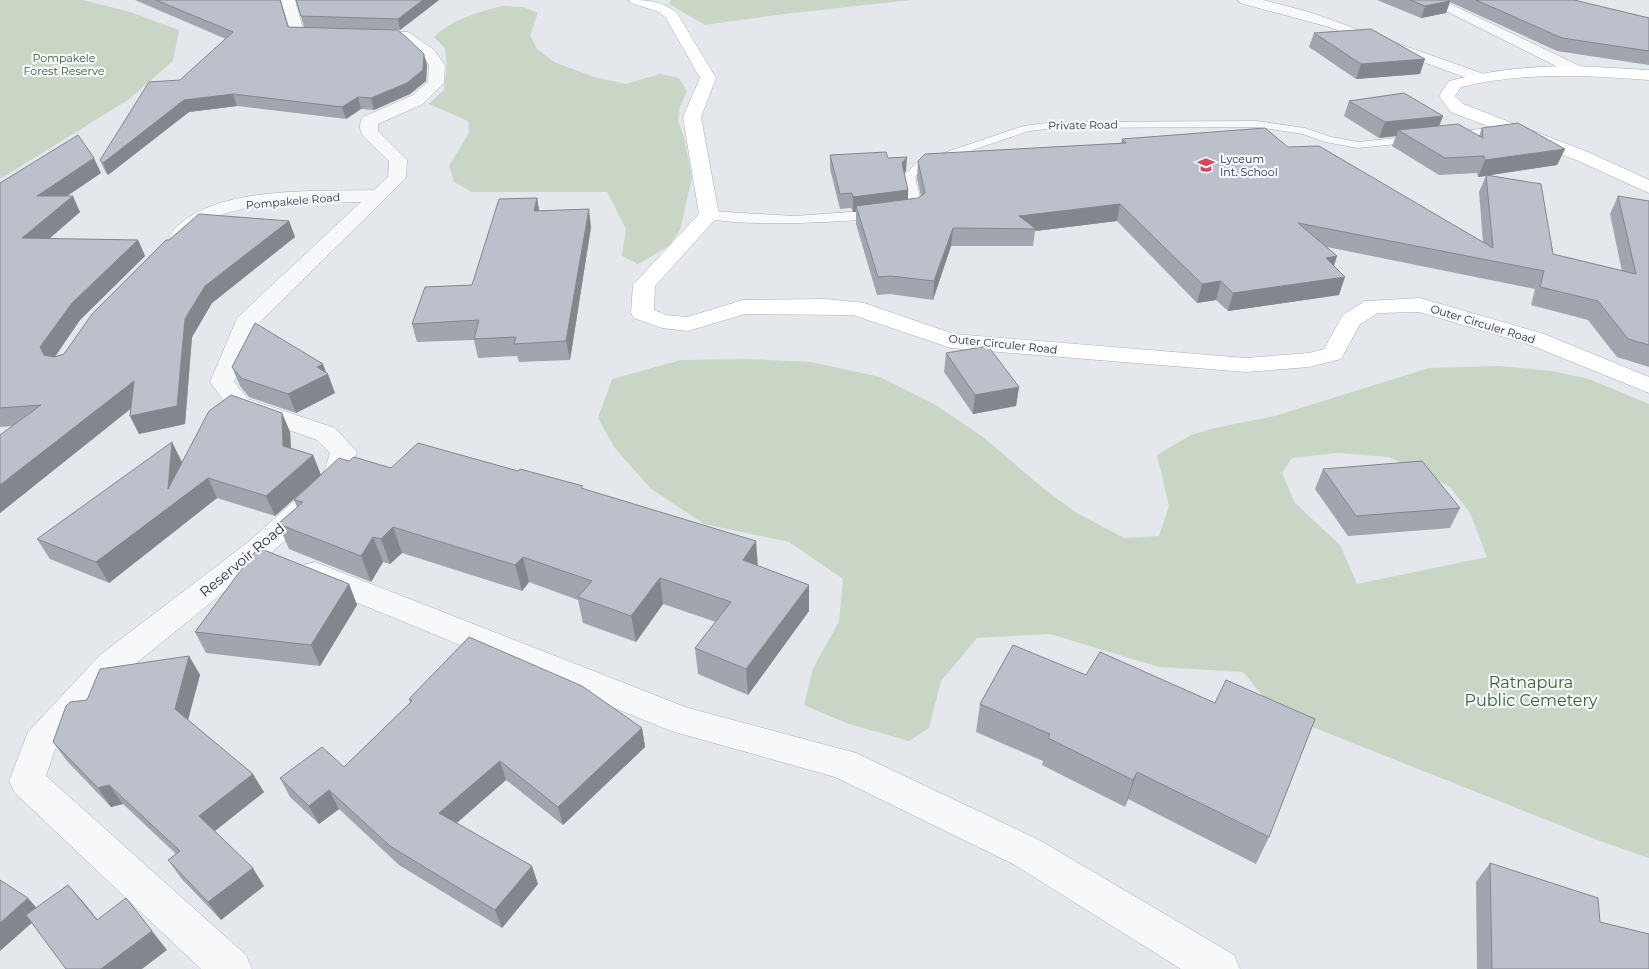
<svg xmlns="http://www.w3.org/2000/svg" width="1649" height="969" font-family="Montserrat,sans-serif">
	<rect width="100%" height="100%" fill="#e4e7ec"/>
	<path fill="#c9d6c5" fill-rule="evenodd" d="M0,0H83L130,12L179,30L173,61L128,100L0,179Z
		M671,0H911L784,14L705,25L669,4Z
		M503,6L523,7L538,13L530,35L537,49L554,62L594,77L626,84L660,74L679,78L687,91L680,107L678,120L685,141L692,178L680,230L669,246L638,264L622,256L626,229L607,192H472L454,182L449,166L469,133L468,121L429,104L444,90L447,65L445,48L434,37C450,20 481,11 503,6Z
		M745,359L811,362L880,377L936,405L983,437L1044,489L1077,513L1124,538L1159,536L1169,506L1157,455L1191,435L1215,428L1275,416L1429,368L1499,366L1552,371L1589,379L1649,404V858L1600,841L1277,713L1243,672L1159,667L1050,634L977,638L941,681L929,728L909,741L846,723L804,705L813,668L839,622L843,579L789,542L704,524L650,488L614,447L598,418L612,379L681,360ZM1338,453L1389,457L1450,487L1470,513L1487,557L1357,584L1340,545L1295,503L1282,473L1292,458Z"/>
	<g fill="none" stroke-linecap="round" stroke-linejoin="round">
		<g stroke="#a9aeb7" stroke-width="1">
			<path id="lane" d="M1257,121L1305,128L1331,137L1358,142L1416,136L1422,139L1416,142L1358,148L1325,142L1303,134L1257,127L1055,128L1029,131L925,166L915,177L923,209L921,212L906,215L900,211L910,206L903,177L917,162L1023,126L1055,122Z
				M1503,127L1509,130L1507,132L1450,138L1444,135L1450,132Z
				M880,210L886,214L884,217C862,222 714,229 703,215L709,211L794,216Z"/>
		</g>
		<g stroke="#a9aeb7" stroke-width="1">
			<path id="street" d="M281,0H295L303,29H329L336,33L329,37L292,36Z
				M1238,0H1263L1309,12L1484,74L1486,77L1478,82L1472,80L1329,27L1240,3Z
				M1424,0H1442L1580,66L1582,69L1574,74L1568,72Z
				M372,30L408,32L433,49L445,65L444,83L423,104L378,124V131L407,160L406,178L256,326L234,382L248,399L335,428L357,452L345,485L267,557L124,673L55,749L46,776L246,955L252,969H201L14,792L9,781L28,732L100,655L247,543L323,475L330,453L317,440L230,409L210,382L237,318L361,202C319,203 264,200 224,214C206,221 189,245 172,240L169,236C205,184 317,192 374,190L388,177L389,161L363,136C359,130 359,123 363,117L411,96L428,82L429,65L423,55L400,39L367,37L365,34Z
				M315,562L688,708L856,753L1041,841L1234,955L1240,969H1181L1015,865L835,777L671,731L304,581L300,573L304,565Z"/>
		</g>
		<g stroke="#a9aeb7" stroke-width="1">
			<path id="secondary" d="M629,0C647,0 663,1 677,13L716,78L701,117L719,215L655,286L654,310L666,315L687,317L743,300L826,299L864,303L954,334L1246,358L1309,353L1324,349L1343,315L1365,301L1420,298L1544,334L1649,377V393L1528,344L1419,312L1378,313L1360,324L1341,359L1309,367L1246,372L951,348L853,315L745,314L688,331L662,328L634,318L631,313L633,285L699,214L683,117L700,78L666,18L659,12L631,3Z"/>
		</g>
		<g stroke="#a3abb8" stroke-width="1">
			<path id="primary" d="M1576,66L1649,70V80C1586,75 1523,72 1461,87L1455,96L1463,104L1588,152L1649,180V193L1576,160L1451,112L1439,96L1449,81C1491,70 1532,66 1576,66Z"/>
		</g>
		<use href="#lane" fill="#f7f8fa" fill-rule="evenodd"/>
		<use href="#street" fill="#f7f8fa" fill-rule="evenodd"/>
		<use href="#secondary" fill="#fff" fill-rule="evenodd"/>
		<use href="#primary" fill="#fff" fill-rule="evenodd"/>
	</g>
	<path fill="#a1a5ae" d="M135,0H280L288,27H304L296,0H439L400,30L320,28L427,65L426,81L410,94L374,110L361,109L346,119L237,106L189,112L108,175L106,173L100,160L180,80L226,39Z
		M1377,0H1574L1649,18V65L1557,51L1450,2L1446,13L1421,18Z
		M1314,33L1420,74L1356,79L1309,47Z
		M1349,101L1479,136L1482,128L1565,149L1557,165L1488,175L1553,254L1622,271L1610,214L1618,196L1649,201V367L1617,357L1588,320L1531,305L1535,289L1327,247L1337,256L1334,266L1339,295L1228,311L1216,300L1197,303L1117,221L1035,231L1033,246H951L933,300L890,294L877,295L856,224V212H853L851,208L840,209L830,169V155L888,158L906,171L904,173L908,190V199L918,198L921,196L917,178L918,161L1121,143L1122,139L1288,147L1483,242L1479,192L1486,176L1478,177L1477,173L1439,175L1392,146L1396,136L1379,138L1344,116Z
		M101,173L67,196L80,212L49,239L138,240L145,256L80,320L55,357L64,354L169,240L289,221L295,237L212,303L192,337L185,424L139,434L130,416L131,408L0,513L12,426L0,427V183Z
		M537,198L539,211L591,227L570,360L519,362L517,356L478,358L474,340L417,342L412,324L472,285Z
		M946,353L1019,387L1016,406L973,414L944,372Z
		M232,367L326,373L335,393L296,413L249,397L240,386Z
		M282,413L290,432L291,448L313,455L321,475L275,516L217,498L109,583L50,559L37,539L182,462Z
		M349,461L391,468L518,471L583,489L758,566L809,585V611L748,695L698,674L695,648L716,622L663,604L636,642L583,623L578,600L529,582L522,591L402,553L390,564L383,562L371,582L289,549L278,524L297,507L294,500Z
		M1323,469L1460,508L1450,528L1348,536L1315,489Z
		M349,584L357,605L320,666L206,653L195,632Z
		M1013,645L1269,837L1256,864L1128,799L1125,807L1042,765L1043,761L976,732L980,704Z
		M189,656L200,675L188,720L264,792L215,831L264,886L221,920L181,878L168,860L176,854L123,804L111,807L67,761L53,742L87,700Z
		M409,699L642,728L645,747L563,825L506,780L457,823L538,884L502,928L399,865L339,809L319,824L290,797L280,778L344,767L410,703Z
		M1490,863L1600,922L1649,969H1477L1476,882Z"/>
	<path fill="#83868d" d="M423,0H439L400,30L398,19Z
		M1450,1L1446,13L1421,18L1425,6Z
		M424,54L427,65L426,81L410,94L374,110L371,98Z
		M1425,59L1420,74L1356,79L1361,64Z
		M233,94L237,106L189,112L108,175L103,163L184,100Z
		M358,97L361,109L346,119L342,107Z
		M1443,116L1437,132L1398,130L1396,136L1379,138L1385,122Z
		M1565,149L1557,165L1478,177L1485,160Z
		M907,157L906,171L901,177L902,163Z
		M94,158L101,173L45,211L37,196Z
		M908,190V204L856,206V212H853V197Z
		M73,196L80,212L30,255L22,238Z
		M537,198L540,216L534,211Z
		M1120,204L1117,221L1035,231L1036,229L1019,216Z
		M589,209L591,227L570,360L566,341Z
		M289,221L295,237L212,303L192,337L185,424L139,434L130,416L185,319L205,286Z
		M953,228L951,246L933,300L934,281Z
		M138,240L145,256L80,320L49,365L40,347L72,303Z
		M1337,256L1331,274L1326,258Z
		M1345,277L1339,295L1228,311L1233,293Z
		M1221,281L1216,300L1197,303L1202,284Z
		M323,364L327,375L328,374L335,393L296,413L288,394L317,367Z
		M134,381L143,399L0,513V485Z
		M1019,387L1016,406L973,414L975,395Z
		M282,413L290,432L292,466L283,446Z
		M172,442L182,462L208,478L217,498L109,583L96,562L168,489Z
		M313,455L321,475L275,516L266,496Z
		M393,527L402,553L390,564L381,539Z
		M373,537L383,562L371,582L361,556Z
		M756,541L758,567L743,560Z
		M523,557L529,582L522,591L515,565Z
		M660,578L663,604L636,642L631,616Z
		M349,584L357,605L320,666L311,645Z
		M809,585V611L748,695L746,669Z
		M189,656L200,675L186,727L175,709Z
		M642,728L645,747L563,825L558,807Z
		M500,761L506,780L447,831L439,813Z
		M1137,772L1128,799L1125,807L1133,780Z
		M253,774L264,792L211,834L199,816Z
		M109,785L123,804L111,807L98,788Z
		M329,790L339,809L319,824L309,806Z
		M532,866L538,884L502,928L495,910Z
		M253,868L264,886L221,920L208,902Z
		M68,885L85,904L113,939L97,920Z
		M28,898L42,914L0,951V923Z
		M126,898L167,950L142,969H101Z"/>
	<path fill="#bbc0ca" stroke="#83868d" d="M156,0H280L288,27L397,30L405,36L424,54L423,70L407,83L371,98L358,97L342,107L233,94L184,100L103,163L100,160L149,82L180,80L233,32Z
		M296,0H423L398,19L301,16Z
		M1410,0H1448L1450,1L1425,6Z
		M1476,0H1574L1649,18V51L1562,38Z
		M1371,29L1425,59L1361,64L1314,33Z
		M1404,93L1443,116L1385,122L1349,101Z
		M1518,123L1565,149L1485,160L1484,156L1445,158L1398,130L1458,124L1483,138L1482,128Z
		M1265,128L1288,147L1319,146L1493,248L1486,175L1541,184L1553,254L1636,274L1618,196L1649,201V345L1628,339L1598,301L1540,287L1544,271L1298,223L1337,256L1326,258L1345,277L1233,293L1221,281L1202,284L1120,204L1019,216L1036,229L953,228L934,281L891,276L878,277L856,206L918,198L925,193L918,161L925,154L1126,143L1122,139Z
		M78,135L94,158L37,196H73L22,238L138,240L72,303L40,347L44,355L54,357L64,354L92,314L166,240H169L199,214L289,221L205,286L185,319L177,406L130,416L134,381L0,485V435L41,405L0,408V183Z
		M886,152L888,158L907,157L902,163L908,190L853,197L852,193L840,194L830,155Z
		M537,198L534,211L589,209L566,341L514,344L516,337L474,339L479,320L412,324L425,287L472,285L499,199Z
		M255,323L323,364L317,367L328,374L288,394L241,378L232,367Z
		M988,346L1019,387L975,395L946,353Z
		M231,395L282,413L283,446L313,455L266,496L208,478L96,562L37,539L172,442L168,489L209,411Z
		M418,443L518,471L520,469L583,486L581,488L756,541L743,560L809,585L746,669L695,648L731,602L660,578L631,616L578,597L592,581L523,557L515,565L393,527L381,539L373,537L361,556L278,524L303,502L294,500L339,458L349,461L354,457L391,468Z
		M1422,461L1460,508L1356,516L1323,469Z
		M259,548L349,584L311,645L195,632L252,555Z
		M469,637L582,686L642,728L558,807L500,761L439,813L532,866L495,910L390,846L329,790L309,806L280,778L322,747L344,767L412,701L409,699Z
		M1013,645L1086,675L1100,652L1215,703L1226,680L1315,719L1269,837L1137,772L1133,780L1048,738L1050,734L980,704Z
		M189,656L175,709L253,774L199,816L253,868L208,902L168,860L180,851L109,785L98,788L53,742L66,706L70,702L87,700L100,669Z
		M1490,863L1598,898L1600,922L1649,934V969H1492Z
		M0,880L28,898L0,923Z
		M68,885L97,920L126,898L152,931L101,969H66L26,915Z"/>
	<defs>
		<g id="school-bare" transform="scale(1.35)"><path d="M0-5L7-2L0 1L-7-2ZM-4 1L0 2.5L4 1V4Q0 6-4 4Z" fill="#d1495b" stroke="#f4f6f9" stroke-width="2.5" paint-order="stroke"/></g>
	</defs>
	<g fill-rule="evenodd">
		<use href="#school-bare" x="1206" y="165"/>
	</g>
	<g text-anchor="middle" stroke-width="4.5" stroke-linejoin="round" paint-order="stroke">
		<g font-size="11" fill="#3f6138" stroke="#f4f6f9">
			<text x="64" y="62">Pompakele<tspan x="64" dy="13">Forest Reserve</tspan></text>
		</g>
		<g font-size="11" fill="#2b3445" stroke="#f4f6f9">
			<text transform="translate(1083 125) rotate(-1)" y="4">Private Road</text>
			<text transform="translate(293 201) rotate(-5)" y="4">Pompakele Road</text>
			<text transform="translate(1483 324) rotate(17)" y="4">Outer Circuler Road</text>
			<text transform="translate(1003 344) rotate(6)" y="4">Outer Circuler Road</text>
		</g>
		<g font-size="11" fill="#2b3445" stroke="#f4f6f9" text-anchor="start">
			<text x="1220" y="163">Lyceum<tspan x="1220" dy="13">Int. School</tspan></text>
		</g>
		<g font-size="14" fill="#2b3445" stroke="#f4f6f9">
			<text transform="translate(242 560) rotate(-40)" y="5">Reservoir Road</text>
		</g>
		<g font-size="16" fill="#3f6138" stroke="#f4f6f9">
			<text x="1531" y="688">Ratnapura<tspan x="1531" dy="18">Public Cemetery</tspan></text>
		</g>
	</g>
</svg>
